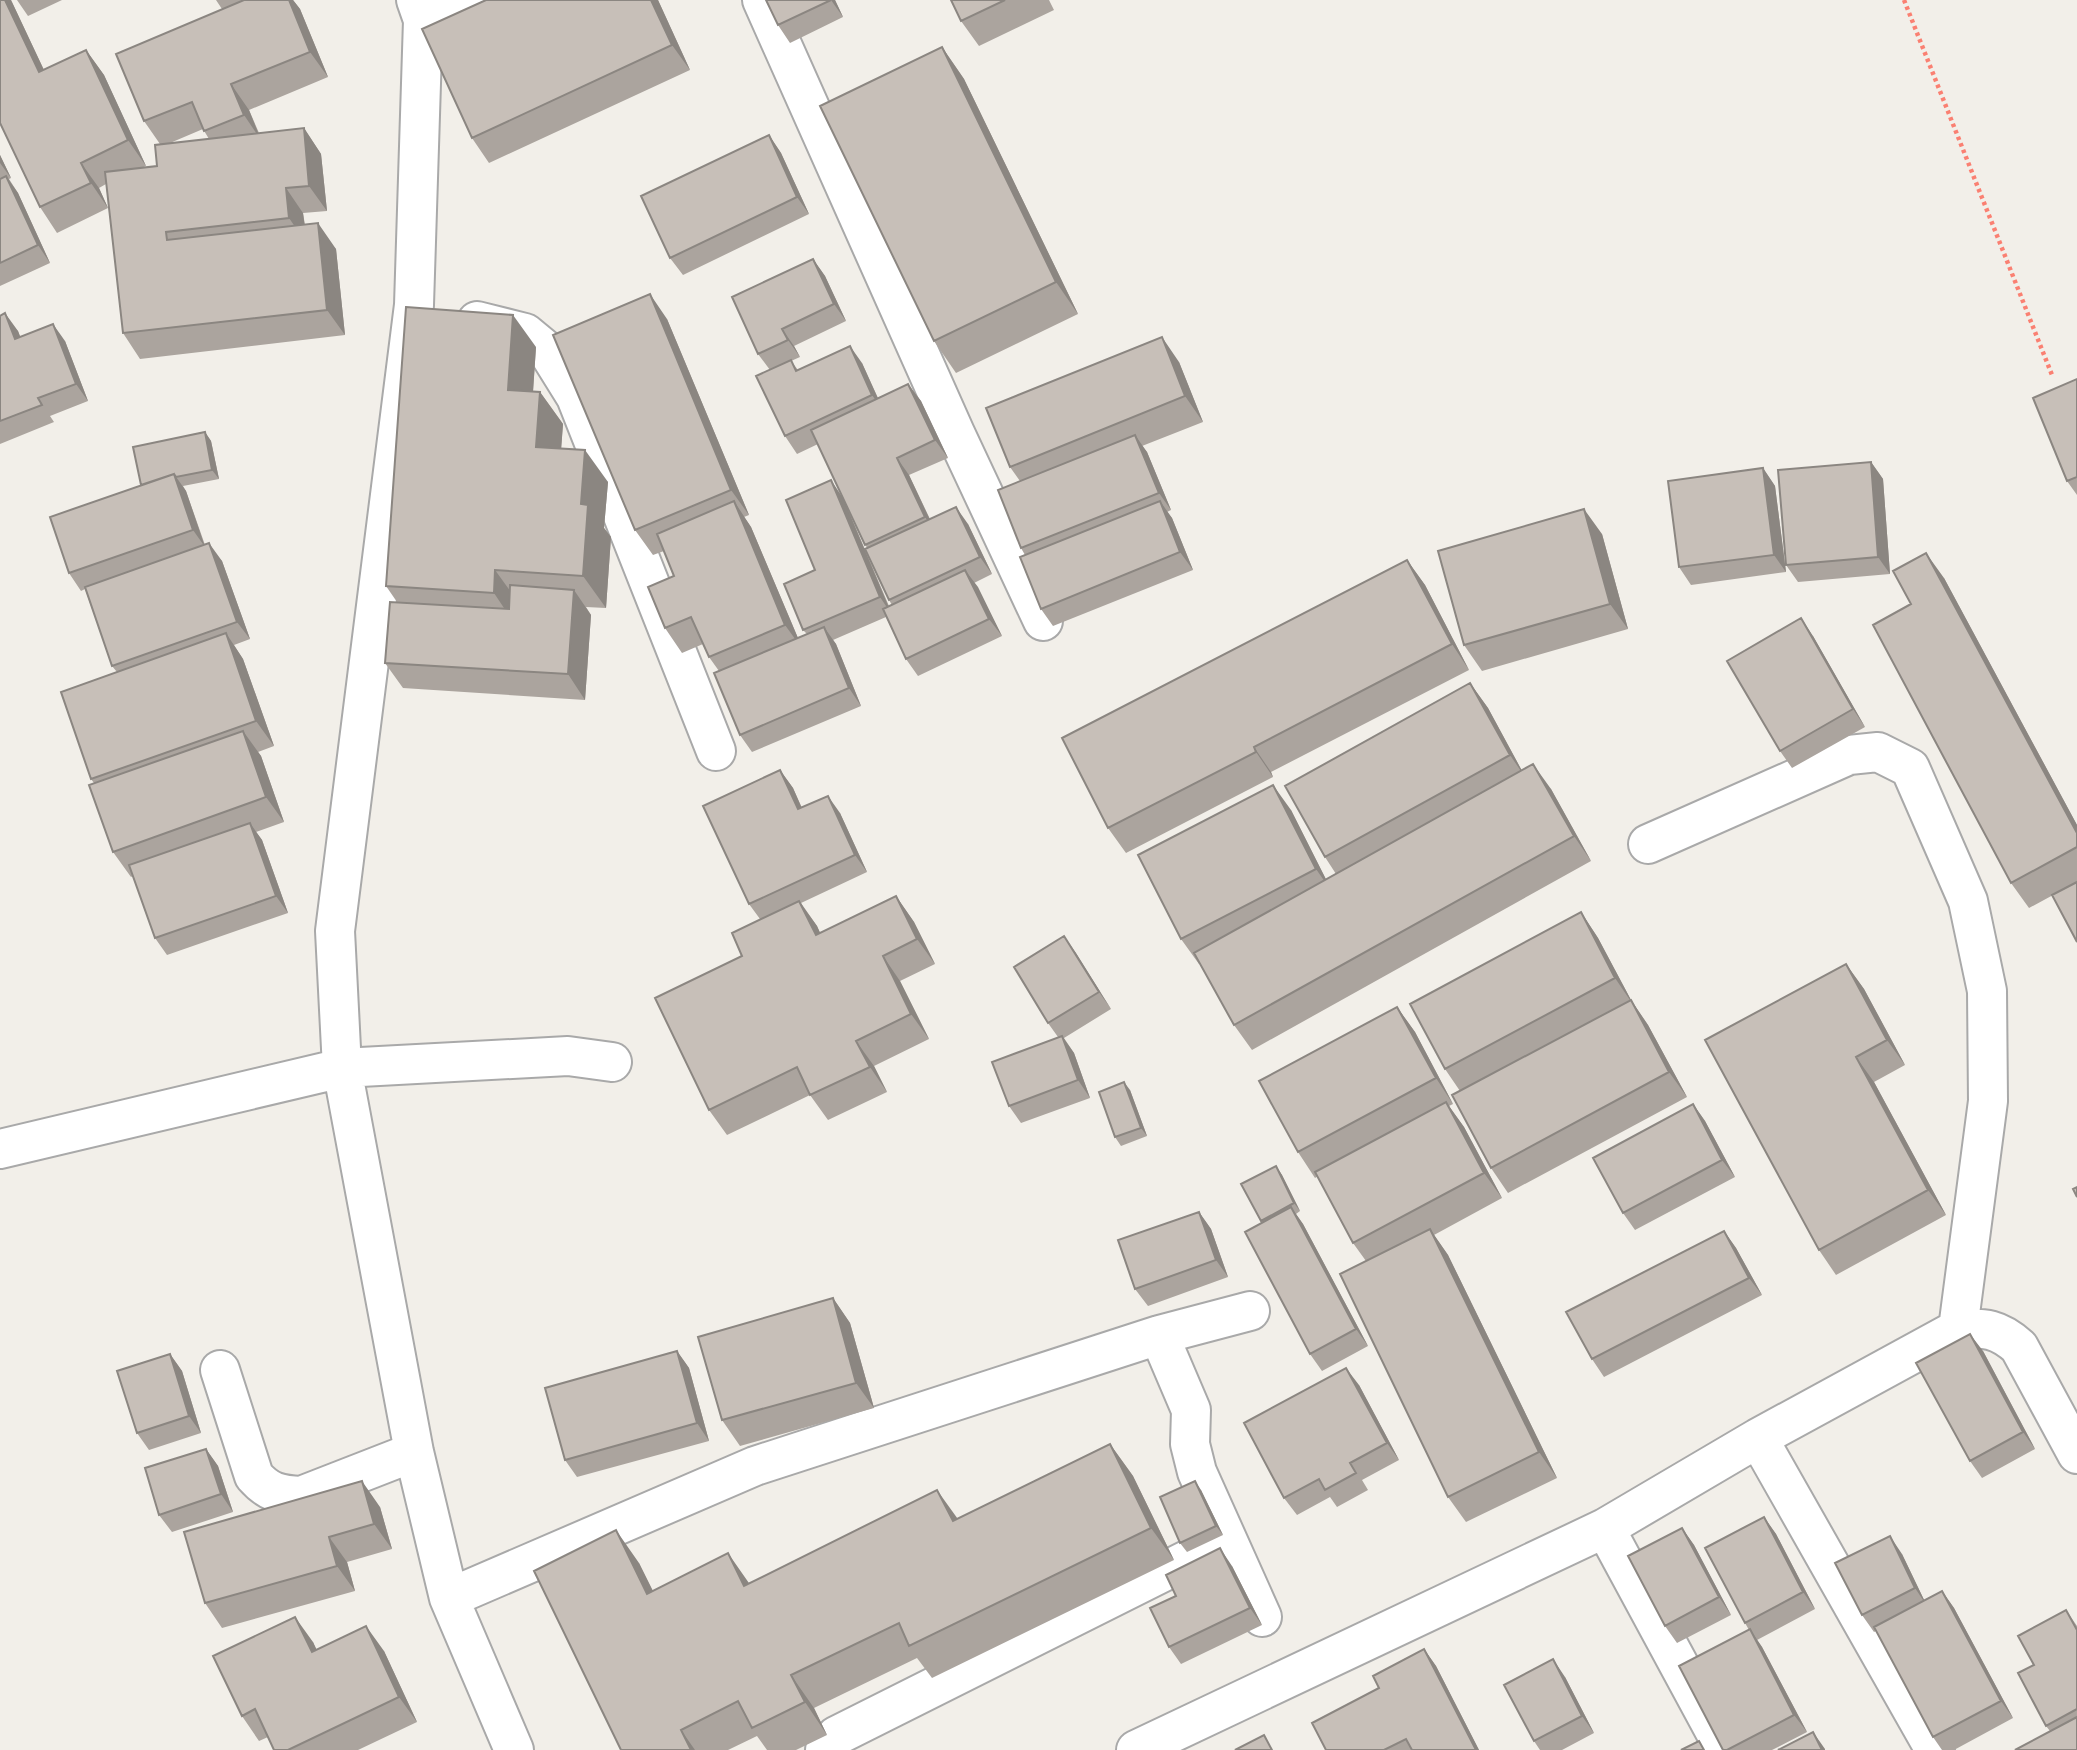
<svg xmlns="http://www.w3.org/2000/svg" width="2077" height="1750" font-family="Ubuntu,sans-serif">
	<rect width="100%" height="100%" fill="#f2efe9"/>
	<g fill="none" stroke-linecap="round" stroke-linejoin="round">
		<g stroke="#a9a9a9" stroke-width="42">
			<path id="minor" d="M416,0L423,20L414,305L335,931L342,1068L414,1452L449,1598L514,1750
				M762,0L955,433L1043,621
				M423,20L467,0
				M477,321L525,333L548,352L576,397L716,751
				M1648,844L1849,755L1878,752L1910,768L1968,901L1987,991L1988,1101L1958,1329
				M0,1149L342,1068L568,1056L612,1062
				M1159,1335L1191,1410L1190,1444L1197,1472L1262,1617
				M220,1370L254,1476C268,1492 279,1495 301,1496L414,1452
				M1758,1438L1935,1750
				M1605,1528L1725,1750
				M449,1598L755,1466L1159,1335L1250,1311
				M825,1750L836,1736L1227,1540
				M1136,1750L1605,1528L1758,1438L1958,1329C1985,1327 1999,1329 2019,1347L2077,1454"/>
		</g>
		<path stroke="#fa8072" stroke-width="4.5" stroke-dasharray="3.5 3.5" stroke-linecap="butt" d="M1904,0L2052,375"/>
		<use href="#minor" stroke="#fff" stroke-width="38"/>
	</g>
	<path fill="#aba49e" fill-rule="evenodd" d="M11,0L44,70L86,50L104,75L146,166L141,168L157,166L160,144L144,121L222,9L216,0H293L300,9L328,77L249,110L259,133L304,128L321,154L327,211L303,213L305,225L336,249L345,335L140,359L123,333L106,184L99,188L108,208L57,233L40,207ZM203,129L209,139L170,143Z
		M17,0H62L28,16Z
		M658,0L690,70L489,163L472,138Z
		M766,0H835L843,17L790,43L778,25Z
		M951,0H1049L1054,10L979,46L961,21Z
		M942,47L964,79L1078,314L956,373L934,341Z
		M769,135L781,153L809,214L683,275L670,258Z
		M0,155L11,178L9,179L18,193L50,263L0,286Z
		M813,259L825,276L846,321L794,346L800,357L791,361L798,370L862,363L878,398L908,384L921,401L948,458L909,475L930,519L968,524L992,574L974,583L1002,636L918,676L906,659L886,617L833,640L836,644L861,706L752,752L740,735L719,671L709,657L703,644L682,653L665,628L674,576L664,551L653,555L635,530L667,319L749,515L744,517L751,527L798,638L807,634L803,630L815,570L842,496L818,444L797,454L785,436L770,370L758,354ZM847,507L867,548L889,600L892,605L889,606Z
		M0,316L18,331L20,337L65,341L88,401L50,416L54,422L0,444Z
		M536,347L533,391L540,392L563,424L561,448L608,482L604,528L611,537L606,608L586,607L591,615L585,700L403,688L385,663L397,602L386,586Z
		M1179,362L1203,422L1142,446L1147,452L1171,510L1167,512L1172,518L1193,570L1053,626L1041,609L1025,555L1021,548L1020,481L1010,467Z
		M2077,379V495L2067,481Z
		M205,432L211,441L219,479L183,486L186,491L205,545L222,561L250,639L234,645L243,659L274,746L258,752L261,756L284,822L256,832L262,840L288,913L167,955L155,938L133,876L131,877L113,852L94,783L91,779L117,672L112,666L85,589L81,591L69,573L141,485Z
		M1871,462L1883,479L1890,574L1798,582L1786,565Z
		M1763,468L1775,486L1786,572L1691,585L1679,567Z
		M1602,534L1628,629L1482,671L1464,645Z
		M1407,560L1425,585L1469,670L1271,772L1273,777L1126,853L1108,828Z
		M1944,578L2077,825V882L2029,908L2011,883L1911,604Z
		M1813,636L1865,727L1792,768L1780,751Z
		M1470,683L1488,708L1522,771L1551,789L1591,861L1252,1050L1234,1025L1200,964H1199L1181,939L1291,810L1326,880L1336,874L1325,857Z
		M780,770L793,788L802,808L840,813L867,872L801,903L817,926L820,933L896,896L914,922L935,964L900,981L929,1039L874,1066L887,1092L828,1120L810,1095L727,1135L709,1110L742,956L760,919L749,904Z
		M1581,912L1598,938L1631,1000L1648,1025L1687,1097L1508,1193L1491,1168L1460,1091L1445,1069Z
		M1064,936L1111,1009L1064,1038L1074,1053L1090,1098L1021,1123L1009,1106L1058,1037L1048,1023Z
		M1846,964L1864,989L1905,1065L1874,1082L1946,1215L1836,1275L1819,1250Z
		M1397,1007L1415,1032L1453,1104L1449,1106L1464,1127L1502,1198L1434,1235L1448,1255L1557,1478L1466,1522L1448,1497L1366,1261L1353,1243L1318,1176L1315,1178L1298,1152Z
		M1130,1090L1147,1136L1121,1146L1115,1137Z
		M1693,1104L1705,1121L1735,1177L1635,1230L1623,1213Z
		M1276,1166L1282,1175L1300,1211L1296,1214L1303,1224L1368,1346L1322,1371L1310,1354L1262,1223L1241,1184Z
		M1199,1212L1211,1229L1228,1277L1148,1306L1135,1289Z
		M1724,1231L1736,1248L1762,1295L1604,1377L1592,1359Z
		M833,1298L850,1323L874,1408L740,1446L722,1420Z
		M677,1351L689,1368L709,1441L577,1477L565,1460Z
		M1983,1351L2035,1449L1982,1478L1970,1461Z
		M170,1354L182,1371L201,1433L149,1450L137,1433Z
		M1359,1385L1399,1460L1362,1480L1368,1490L1337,1507L1330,1497L1297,1515L1284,1498Z
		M1110,1444L1133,1476L1174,1560L932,1678L917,1658L814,1708L827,1735L796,1750H767L757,1736L728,1750H621L639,1563L653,1591L749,1583L958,1519Z
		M206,1449L218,1466L233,1512L172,1532L159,1515Z
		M1201,1490L1223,1535L1187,1552L1180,1543Z
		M380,1507L392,1549L347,1562L355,1591L222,1628L205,1603Z
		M1764,1517L1776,1534L1815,1609L1757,1640L1762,1647L1807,1732L1772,1750H1723L1749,1630L1745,1623Z
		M1682,1528L1694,1545L1731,1615L1677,1643L1665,1626Z
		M1902,1554L1924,1600L1942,1591L1954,1608L2013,1718L1954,1750H1942L1933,1737L1876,1631L1874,1632L1862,1615Z
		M1232,1566L1262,1625L1181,1664L1169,1647L1176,1596Z
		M2066,1610L2077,1626V1750L2050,1731L2046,1726L2034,1665Z
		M313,1642L316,1650L384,1651L417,1722L358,1750H274L268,1737L259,1741L242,1716Z
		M1424,1649L1436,1666L1479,1750H1326L1379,1688Z
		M1565,1677L1594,1733L1562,1750H1540L1534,1741Z"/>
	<path fill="#8b8681" d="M5,0H11L57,98L39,72Z
		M289,0H293L300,9L328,77L310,52Z
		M651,0H658L690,70L672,45Z
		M831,0H835L843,17Z
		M942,47L964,79L1078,314L1056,282Z
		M86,50L104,75L146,166L128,140Z
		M231,84L249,110L261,140L244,115Z
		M304,128L321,154L327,211L309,186Z
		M769,135L781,153L809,214L797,197Z
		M0,155L11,178L0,163Z
		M81,163L99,188L108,208L91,183Z
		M6,176L18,193L50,263L38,245Z
		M286,188L303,213L307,244L289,218Z
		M318,223L336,249L345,335L327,310Z
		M813,259L825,276L846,321L834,304Z
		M650,294L667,319L749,515L731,490Z
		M5,313L18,331L28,356L15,339Z
		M513,315L536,347L531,422L508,390Z
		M53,324L65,341L88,401L76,384Z
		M782,329L794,346L800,357L788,340Z
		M1162,337L1179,362L1203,422L1185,396Z
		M850,346L862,363L884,412L872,395Z
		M908,384L921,401L948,458L935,440Z
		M540,392L563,424L559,479L536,447Z
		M205,432L211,441L219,479L212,470Z
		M1135,435L1147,452L1171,510L1159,493Z
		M585,450L608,482L604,528L611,537L606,608L583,576L581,504Z
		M897,458L909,475L937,535L925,517Z
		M1871,462L1883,479L1890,574L1878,557Z
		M1763,468L1775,486L1786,572L1774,555Z
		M174,474L186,491L205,547L193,530Z
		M831,480L843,498L892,615L880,597Z
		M734,501L751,527L803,650L785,625Z
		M1160,501L1172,518L1193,570L1180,552Z
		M956,507L968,524L992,574L980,557Z
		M1584,509L1602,534L1628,629L1610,604Z
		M209,543L222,561L250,639L237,622Z
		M1926,553L1944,578L2077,825V833Z
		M1407,560L1425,585L1469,670L1452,644Z
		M495,570L518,602L516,626L494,593Z
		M965,570L978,587L1002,636L989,619Z
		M574,590L591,615L585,700L568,674Z
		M1801,618L1813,636L1865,727L1853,709Z
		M824,627L836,644L861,706L849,688Z
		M226,633L243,659L274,746L256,721Z
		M1470,683L1488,708L1527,780L1510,755Z
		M243,731L261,756L284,822L266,797Z
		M1254,747L1271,772L1273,777L1256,752Z
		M1533,764L1551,789L1591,861L1574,836Z
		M780,770L793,788L810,827L798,809Z
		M1273,785L1291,810L1334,895L1316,869Z
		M828,796L840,813L867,872L855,855Z
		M250,823L262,840L288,913L276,896Z
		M896,896L914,922L935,964L917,939Z
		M799,901L817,926L833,961L816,935Z
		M1581,912L1598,938L1631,1000L1648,1025L1687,1097L1669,1072L1632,1003L1615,978Z
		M1064,936L1076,953L1111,1009L1099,992Z
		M883,956L900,981L929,1039L911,1014Z
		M1846,964L1864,989L1905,1065L1887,1040Z
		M1397,1007L1415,1032L1453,1104L1436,1078Z
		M1062,1036L1074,1053L1090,1098L1078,1080Z
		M856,1041L874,1066L887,1092L870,1067Z
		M1856,1057L1874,1082L1946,1215L1928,1190Z
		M1124,1082L1130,1090L1147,1136L1141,1128Z
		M1446,1102L1464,1127L1502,1198L1484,1173Z
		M1693,1104L1705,1121L1735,1177L1722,1160Z
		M1276,1166L1282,1175L1300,1211L1294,1203Z
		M1291,1207L1303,1224L1368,1346L1356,1329Z
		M1199,1212L1211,1229L1228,1277L1216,1260Z
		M1430,1229L1448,1255L1557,1478L1539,1452Z
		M1724,1231L1736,1248L1762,1295L1749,1278Z
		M833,1298L850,1323L874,1408L856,1383Z
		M1970,1334L1983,1351L2035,1449L2023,1432Z
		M677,1351L689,1368L709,1441L697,1423Z
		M170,1354L182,1371L201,1433L189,1416Z
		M1346,1368L1359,1385L1399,1460L1387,1443Z
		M1110,1444L1133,1476L1174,1560L1151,1528Z
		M206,1449L218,1466L233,1512L221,1494Z
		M362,1481L380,1507L392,1549L374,1524Z
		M1195,1481L1201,1490L1223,1535L1216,1526Z
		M937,1490L960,1522L953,1521Z
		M1764,1517L1776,1534L1815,1609L1803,1592Z
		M1682,1528L1694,1545L1731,1615L1719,1597Z
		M616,1530L639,1563L670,1626L647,1594Z
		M1890,1536L1902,1554L1927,1606L1915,1588Z
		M329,1537L347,1562L355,1591L337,1566Z
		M1220,1548L1232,1566L1262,1625L1250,1608Z
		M728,1553L751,1586H744Z
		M1942,1591L1954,1608L2013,1718L2001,1701Z
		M295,1617L313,1642L330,1677L312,1652Z
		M366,1626L384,1651L417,1722L399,1697Z
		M1750,1629L1762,1647L1807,1732L1794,1715Z
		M1424,1649L1436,1666L1479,1750H1476Z
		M1553,1659L1565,1677L1594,1733L1582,1716Z
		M791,1675L814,1708L827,1735L805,1702Z
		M681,1730L695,1750H691Z
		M1813,1732L1825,1749V1750H1822Z"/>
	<path fill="#c7bfb8" stroke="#8b8681" stroke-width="2" d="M0,0H5L39,72L86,50L128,140L81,163L91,183L40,207L0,123Z
		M244,0H289L310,52L231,84L244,115L204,131L192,102L144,121L116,54Z
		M486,0H651L672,45L472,138L422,29Z
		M766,0H831L778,25Z
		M951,0H1005L961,21Z
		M942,47L1056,282L934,341L820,106Z
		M304,128L309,186L286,188L289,218L166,232L167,240L318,223L327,310L123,333L105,172L157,166L155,145Z
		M769,135L797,197L670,258L641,196Z
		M6,176L38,245L0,263V179Z
		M813,259L834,304L782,329L788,340L758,354L732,297Z
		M650,294L731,490L635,530L553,335Z
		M406,307L513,315L508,390L540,392L536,447L585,450L581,504L588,505L583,576L495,570L494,593L386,586Z
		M5,313L15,339L53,324L76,384L38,398L42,405L0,421V316Z
		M1162,337L1185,396L1010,467L986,408Z
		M850,346L872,395L785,436L756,376L791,360L796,371Z
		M2077,379V477L2067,481L2033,398Z
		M908,384L935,440L897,458L925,517L865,545L811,430Z
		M205,432L212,470L176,477L174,474L141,485L133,447Z
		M1135,435L1159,493L1021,548L998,490Z
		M1871,462L1878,557L1786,565L1778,470Z
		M1763,468L1774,555L1679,567L1668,481Z
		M174,474L193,530L69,573L50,517Z
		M831,480L880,597L803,630L784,584L815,570L786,500Z
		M734,501L785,625L709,657L691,617L665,628L648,587L674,576L657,534Z
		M1160,501L1180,552L1041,609L1020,557Z
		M956,507L980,557L889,600L865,549Z
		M1584,509L1610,604L1464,645L1438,551Z
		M209,543L237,622L112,666L85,587Z
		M1926,553L2077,833V847L2011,883L1873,625L1911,604L1893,571Z
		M1407,560L1452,644L1254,747L1256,752L1108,828L1062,738Z
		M965,570L989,619L906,659L883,609Z
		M510,585L574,590L568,674L385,663L390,602L509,609Z
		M1801,618L1853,709L1780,751L1727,661Z
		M824,627L849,688L740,735L714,673Z
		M226,633L256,721L91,779L61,692Z
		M1470,683L1510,755L1325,857L1285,786Z
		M243,731L266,797L113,852L89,785Z
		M1533,764L1574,836L1234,1025L1194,953Z
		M780,770L798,809L828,796L855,855L749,904L703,806Z
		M1273,785L1316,869L1181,939L1138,855Z
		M250,823L276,896L155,938L129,865Z
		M2077,882V942L2052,895Z
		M896,896L917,939L883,956L911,1014L856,1041L870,1067L810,1095L797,1067L709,1110L655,998L742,956L732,933L799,901L816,935Z
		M1581,912L1615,978L1445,1069L1410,1004Z
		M1064,936L1099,992L1048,1023L1014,967Z
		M1846,964L1887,1040L1856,1057L1928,1190L1819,1250L1705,1040Z
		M1631,1000L1669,1072L1491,1168L1452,1095Z
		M1397,1007L1436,1078L1298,1152L1259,1081Z
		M1062,1036L1078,1080L1009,1106L992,1062Z
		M1124,1082L1141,1128L1115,1137L1099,1092Z
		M1446,1102L1484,1173L1353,1243L1315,1172Z
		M1693,1104L1722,1160L1623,1213L1593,1158Z
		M1276,1166L1294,1203L1261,1221L1241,1184Z
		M2077,1187V1197L2073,1189Z
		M1291,1207L1356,1329L1310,1354L1245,1232Z
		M1199,1212L1216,1260L1135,1289L1118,1240Z
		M1430,1229L1539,1452L1448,1497L1340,1274Z
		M1724,1231L1749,1278L1592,1359L1566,1312Z
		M833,1298L856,1383L722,1420L698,1337Z
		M1970,1334L2023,1432L1970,1461L1916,1363Z
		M677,1351L697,1423L565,1460L545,1388Z
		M170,1354L189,1416L137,1433L117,1371Z
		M1346,1368L1387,1443L1350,1463L1356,1473L1325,1490L1319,1479L1284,1498L1244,1423Z
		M1110,1444L1151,1528L909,1646L899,1623L791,1675L805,1702L752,1728L738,1701L681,1730L691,1750H621L534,1571L616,1530L647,1594L728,1553L744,1586L937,1490L953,1521Z
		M206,1449L221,1494L159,1515L145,1468Z
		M362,1481L374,1524L329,1537L337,1566L205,1603L184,1532Z
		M1195,1481L1216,1526L1180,1543L1160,1497Z
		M1764,1517L1803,1592L1745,1623L1705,1548Z
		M1682,1528L1719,1597L1665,1626L1628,1556Z
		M1890,1536L1915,1588L1862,1615L1835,1563Z
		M1220,1548L1250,1608L1169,1647L1150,1608L1176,1596L1166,1575Z
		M1942,1591L2001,1701L1933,1737L1874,1627Z
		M2066,1610L2077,1630V1709L2046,1726L2018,1673L2034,1665L2018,1636Z
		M295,1617L312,1652L366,1626L399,1697L288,1750H274L255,1709L242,1716L213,1656Z
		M1750,1629L1794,1715L1727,1750H1723L1679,1666Z
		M1424,1649L1476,1750H1412L1406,1739L1384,1750H1326L1312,1723L1379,1688L1373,1676Z
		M1553,1659L1582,1716L1534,1741L1504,1685Z
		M2077,1717V1750H2015Z
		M1813,1732L1822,1750H1778Z
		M1264,1735L1272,1750H1235Z
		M1699,1741L1704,1750H1681Z"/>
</svg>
